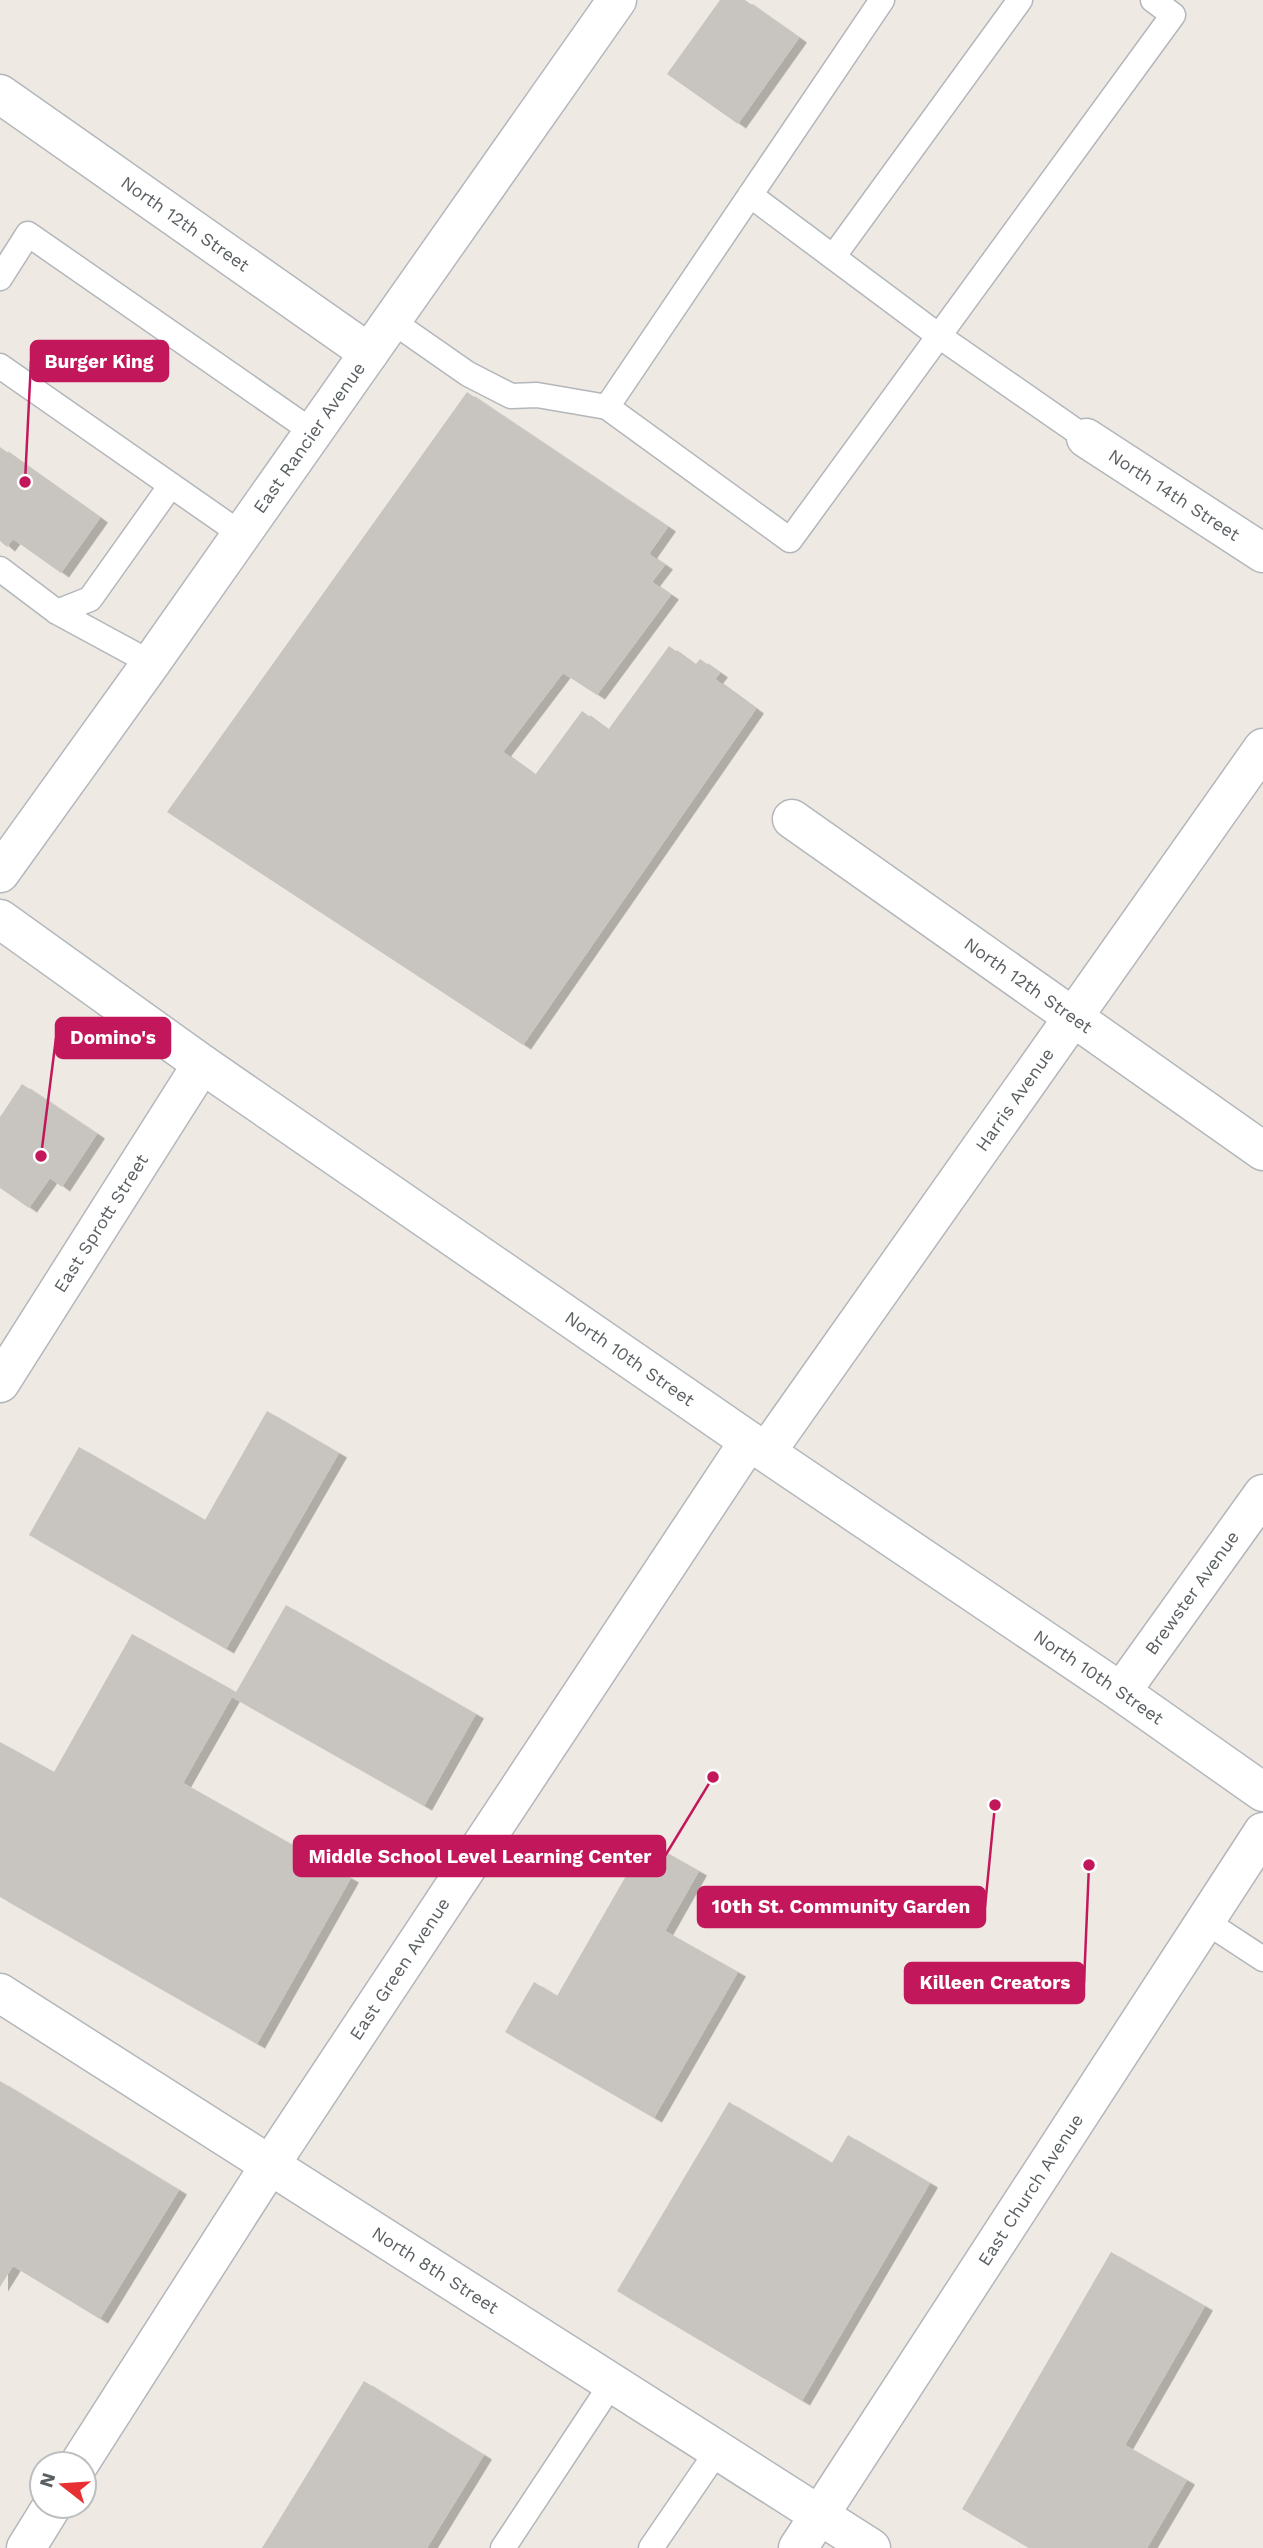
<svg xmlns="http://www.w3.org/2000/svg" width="1263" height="2548" font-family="'Work Sans',sans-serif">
	<defs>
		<filter id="shadow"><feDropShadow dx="8" dy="4.5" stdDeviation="0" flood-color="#0004"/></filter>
	</defs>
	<rect width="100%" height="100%" fill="#eeeae3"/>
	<path fill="#c8c5c0" filter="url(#shadow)" d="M720,0H745L799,38L738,124L667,74Z
		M467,392L668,527L649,554L665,565L652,582L671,595L597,695L563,673L503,752L535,775L582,711L608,730L669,646L695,665L700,659L720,673L715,679L756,709L523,1045L167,812Z
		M0,447L100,518L61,573L13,539L7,547L0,541Z
		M22,1084L97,1134L62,1187L50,1178L29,1208L0,1188V1117Z
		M267,1411L339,1453L226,1649L29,1535L79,1447L205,1520Z
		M286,1605L476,1714L424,1806L232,1697L183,1783L351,1878L257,2044L0,1897V1742L54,1772L132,1634L236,1692Z
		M646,1841L699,1871L665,1931L738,1972L654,2118L505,2032L534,1982L557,1996Z
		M0,2081L179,2190L100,2319L13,2266L0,2287Z
		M729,2102L832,2163L848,2135L930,2183L802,2401L617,2291Z
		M1111,2252L1205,2306L1125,2445L1187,2480L1147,2548H1029L962,2509Z
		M364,2381L484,2455L427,2548H262Z"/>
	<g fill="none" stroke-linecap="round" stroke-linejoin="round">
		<g stroke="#b3b6ba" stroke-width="27">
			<path id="lane" d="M750,195L939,336L1086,438
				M833,257L1020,0
				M0,278L28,234L313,432
				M392,321L468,374L511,396L537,395L607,407L882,0
				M0,366L241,534
				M607,407L790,540L1173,15L1153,0
				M0,569L57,612L151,663
				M57,612L90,599L171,485
				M1205,1921L1263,1959
				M503,2548L612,2383
				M651,2548L718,2450"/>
		</g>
		<g stroke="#b3b6ba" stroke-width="41">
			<g id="street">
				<path id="s1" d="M0,94L369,353"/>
				<path id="s2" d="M1086,438L1263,553"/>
				<path id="s3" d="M792,819L1263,1151"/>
				<path id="s4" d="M0,1383L202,1064"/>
				<path id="s5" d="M767,1451L1263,748"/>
				<path id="s6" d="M1121,1692L1263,1494"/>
				<path id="s7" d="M0,1993L871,2548"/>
				<path id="s8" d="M79,2464L270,2165L749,1441"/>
				<path d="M26,2548L52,2506"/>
				<path id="s9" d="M798,2548L1263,1832"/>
			</g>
		</g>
		<g stroke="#b4b8bd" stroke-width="41">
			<g id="secondary">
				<path id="s10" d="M0,873L151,663L617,0"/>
				<path id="s11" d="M0,919L202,1064L749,1441L1121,1692L1263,1792"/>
			</g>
		</g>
		<use href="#lane" stroke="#fff" stroke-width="24"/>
		<use href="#street" stroke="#fff" stroke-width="38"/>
		<use href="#secondary" stroke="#fff" stroke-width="38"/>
	</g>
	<g text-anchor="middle" stroke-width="6" stroke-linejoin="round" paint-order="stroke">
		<g font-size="18" fill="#5b6063" stroke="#fff">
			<text dy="6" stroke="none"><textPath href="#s1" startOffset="226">North 12th Street</textPath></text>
			<text dy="6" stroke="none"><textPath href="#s10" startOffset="534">East Rancier Avenue</textPath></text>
			<text dy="6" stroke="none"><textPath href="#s2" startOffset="105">North 14th Street</textPath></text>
			<text dy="6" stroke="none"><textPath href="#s3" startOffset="289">North 12th Street</textPath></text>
			<text dy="6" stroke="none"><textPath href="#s5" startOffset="430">Harris Avenue</textPath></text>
			<text dy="6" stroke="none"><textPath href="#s4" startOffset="189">East Sprott Street</textPath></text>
			<text dy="6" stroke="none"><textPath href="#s11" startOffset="768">North 10th Street</textPath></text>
			<text dy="6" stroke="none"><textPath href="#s6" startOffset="122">Brewster Avenue</textPath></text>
			<text dy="6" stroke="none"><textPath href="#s11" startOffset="1335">North 10th Street</textPath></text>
			<text dy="6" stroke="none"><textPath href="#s8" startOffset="590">East Green Avenue</textPath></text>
			<text dy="6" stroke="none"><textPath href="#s9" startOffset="427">East Church Avenue</textPath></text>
			<text dy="6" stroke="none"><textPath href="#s7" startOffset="516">North 8th Street</textPath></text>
		</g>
	</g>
	<path fill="none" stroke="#c2185b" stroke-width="2.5" d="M25 482L31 361M41 1156L56 1038M713 1777L665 1856M995 1805L985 1907M1089 1865L1084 1983"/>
	<g fill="#c2185b" stroke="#fff" stroke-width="2.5">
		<circle cx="25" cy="482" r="7"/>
		<circle cx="41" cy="1156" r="7"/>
		<circle cx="713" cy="1777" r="7"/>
		<circle cx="995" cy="1805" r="7"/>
		<circle cx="1089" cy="1865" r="7"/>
	</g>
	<g fill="#c2185b" stroke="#c2185b" stroke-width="2.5">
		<rect x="31" y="341" width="137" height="40" rx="7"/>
		<rect x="56" y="1018" width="114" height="40" rx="7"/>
		<rect x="294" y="1836" width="371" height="40" rx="7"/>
		<rect x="698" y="1887" width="287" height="40" rx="7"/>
		<rect x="905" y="1963" width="179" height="40" rx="7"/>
	</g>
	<g font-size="19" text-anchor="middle" font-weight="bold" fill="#fff">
		<text x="99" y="368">Burger King</text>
		<text x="113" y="1044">Domino's</text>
		<text x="480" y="1863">Middle School Level Learning Center</text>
		<text x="841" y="1913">10th St. Community Garden</text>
		<text x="995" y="1989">Killeen Creators</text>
	</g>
	<g transform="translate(63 2485) rotate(287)"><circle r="33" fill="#ffffff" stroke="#bdbfc1" stroke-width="2"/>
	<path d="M0-5L12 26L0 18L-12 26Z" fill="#e73033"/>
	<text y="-10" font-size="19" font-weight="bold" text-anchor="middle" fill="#5b6063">N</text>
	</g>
</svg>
